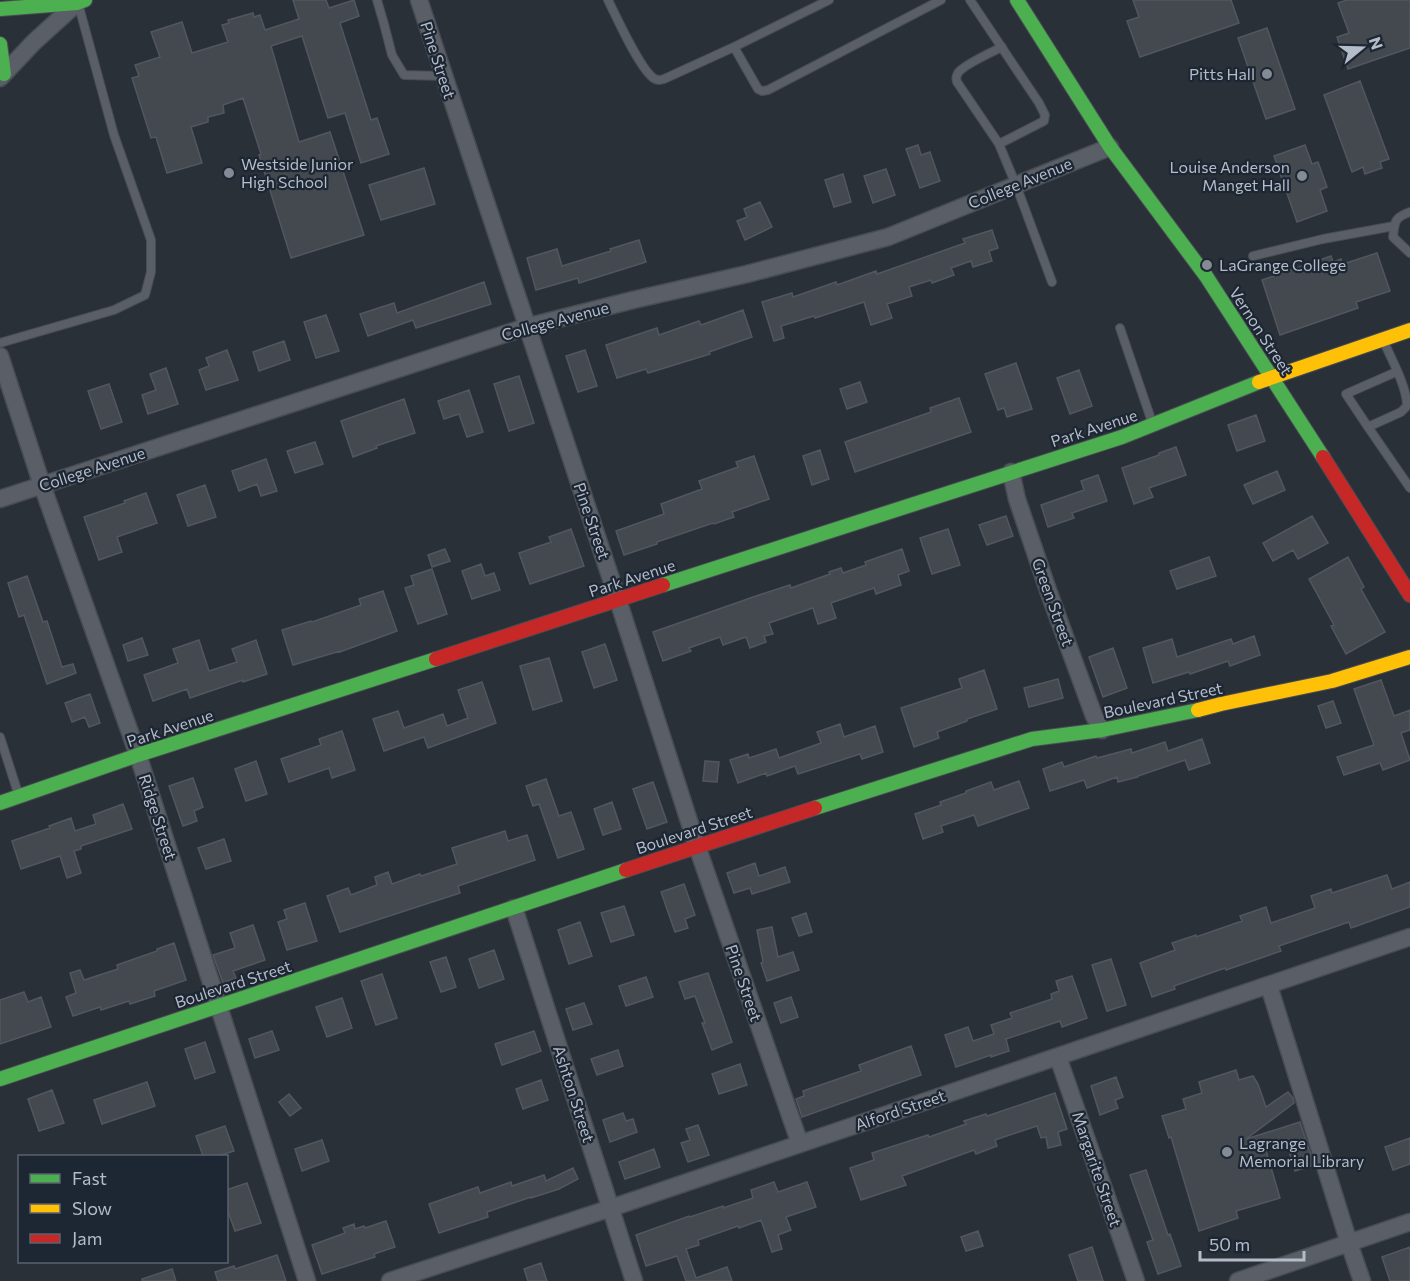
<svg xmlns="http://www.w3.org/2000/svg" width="1410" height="1281" font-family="Commissioner,sans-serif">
	<rect width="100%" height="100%" fill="#2a3038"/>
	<path fill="#444950" stroke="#52575f" stroke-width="1.5" d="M293,0H326L329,8L354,0L359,16L340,23L371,120L377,118L389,154L361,163L345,113L328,118L302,36L271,46L299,142L330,132L364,235L291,258L259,155L261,154L243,98L223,105L224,113L208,117V122L191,127L202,163L167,173L156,137L151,138L132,78L139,76L135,65L160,57L151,32L182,22L192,53L228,42L222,25L229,23L228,20L253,13L254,17L260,15L265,30L299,19Z
		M1133,0H1231L1239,23L1140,57L1127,21L1139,17Z
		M1347,0H1410V48L1348,69L1337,37L1349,33L1338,3Z
		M1267,28L1295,109L1266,119L1238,38Z
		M1360,81L1389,159L1380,162L1382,168L1365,174L1363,167L1352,172L1324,95Z
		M918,145L921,155L930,152L940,181L920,188L906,149Z
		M1305,145L1312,164L1318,162L1327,187L1320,190L1327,211L1297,222L1274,156Z
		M424,168L435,204L381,220L369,185Z
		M886,169L895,195L873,203L864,176Z
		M843,174L851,202L834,207L825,180Z
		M760,202L772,227L745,240L737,221L747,217L744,209Z
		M992,230L998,248L989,251L992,261L973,267L971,261L951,268L954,275L932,283L931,280L909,287L912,296L887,304L892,318L871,325L864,302L815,318L814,316L781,326L784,338L774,341L762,302L792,293L793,297L836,282L837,285L876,271L877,274L965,243L963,239Z
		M639,240L646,262L579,283L578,278L536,290L527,258L557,249L562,266L611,251L610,249Z
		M1377,253L1390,291L1356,302L1358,308L1280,335L1262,280L1331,256L1333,262L1341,259L1343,264Z
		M484,282L491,304L416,328L413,320L368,336L360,314L394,303L397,313Z
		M743,310L752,337L709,352L710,354L684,362L648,373L646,369L617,378L606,345L657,328L659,335L699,321L701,325Z
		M326,315L339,351L316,358L304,322Z
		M284,341L290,360L259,371L253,352Z
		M227,350L238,380L206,390L199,370L209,366L206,358Z
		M585,350L597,386L578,392L566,356Z
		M1016,363L1032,409L1007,417L1004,408L998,410L985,374Z
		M166,368L178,404L148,414L142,395L156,390L150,374Z
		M1079,370L1092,406L1070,414L1057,378Z
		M519,376L534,423L509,431L494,384Z
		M860,382L867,402L847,409L840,389Z
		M109,384L122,422L101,429L88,391Z
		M469,390L483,432L467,437L459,414L444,419L438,401Z
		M959,398L971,432L855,472L845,442L931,412L930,408Z
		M404,399L415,433L376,446L377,448L353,457L341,421Z
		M1256,415L1265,441L1237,451L1228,425Z
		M315,442L323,464L295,473L287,451Z
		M1176,447L1186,475L1149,488L1153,497L1134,504L1122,468L1159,455V453Z
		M820,450L829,479L812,485L803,456Z
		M754,456L769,499L732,512L734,517L714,524L713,523L657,542V544L624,555L616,531L664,514L661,504L702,489L699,481L738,467L736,462Z
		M266,459L277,491L261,496L257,484L239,491L232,471Z
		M1277,471L1285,490L1253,504L1244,485Z
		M1098,475L1107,501L1072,513L1074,518L1048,527L1041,505L1084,490L1081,481Z
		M205,485L216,517L188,526L177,495Z
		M146,493L157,523L117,537L122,552L99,560L84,517L125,503L124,501Z
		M1006,516L1013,536L987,545L979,525Z
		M1312,516L1328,543L1298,559L1293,550L1273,561L1263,543Z
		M571,529L584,566L530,584L519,553L551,542L549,537Z
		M948,529L960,565L932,574L920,538Z
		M445,549L450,561L432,567L428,555Z
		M902,549L909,571L898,575L901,585L876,594L874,588L831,603L836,618L818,624L813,608L769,623L773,634L764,636L766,642L750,648L746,637L723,645L720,637L689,648L691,651L663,661L653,632L759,595L790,585L791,588L830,574L829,572L841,568L843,573L866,565L865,562Z
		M1209,557L1216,576L1177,589L1170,571Z
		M1348,557L1364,587L1361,589L1385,632L1346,654L1331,626L1334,625L1309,579Z
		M481,564L485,576L494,573L500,590L472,599L462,571Z
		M432,569L447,614L418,624L405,588L414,585L411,576Z
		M27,576L43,622L47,621L62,667L73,664L76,673L47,684L24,615L19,617L8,583Z
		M383,591L397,631L340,652V651L293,665L282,630L311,621L312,622L361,605L359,599Z
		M1254,636L1260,655L1230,666L1228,661L1190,674L1189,672L1153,683L1143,648L1172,639L1177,657L1231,639L1233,644Z
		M142,638L148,655L128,661L123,645Z
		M199,640L209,671L237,662L232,649L256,640L267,674L243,682V680L190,698L187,689L153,701L144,675L178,663L173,649Z
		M605,644L617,680L594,688L582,652Z
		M1113,648L1127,688L1103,697L1089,657Z
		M549,658L562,701L533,710L520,666Z
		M984,670L997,709L967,719V721L937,732L939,738L914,747L901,708L962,688L959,679Z
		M1058,679L1063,698L1029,707L1024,688Z
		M1381,680L1394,716L1410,710V730L1401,733L1410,760L1383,770L1380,763L1344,775L1337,757L1374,745L1354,689Z
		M482,682L496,723L428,748L424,737L384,751L373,719L398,711L404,728L443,714L447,726L468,718L458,690Z
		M90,694L100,723L89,727L85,717L72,722L65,703Z
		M1333,701L1341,723L1326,728L1318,706Z
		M840,724L844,737L875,726L883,752L862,759L860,754L798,774L795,766L767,776L766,773L738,783L730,760L748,754L749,758L776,749L779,758L821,743L817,732Z
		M342,731L355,770L332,778L329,768L289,782L281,759L321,745L319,739Z
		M1202,739L1210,763L1189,770L1185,760L1138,776V777L1118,782L1117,777L1087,788L1084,780L1050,791L1043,769L1062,762L1064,767L1096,756L1097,758L1131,749L1132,753L1165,742L1168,751Z
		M256,761L267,794L246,801L235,769Z
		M705,761L719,762L717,782L703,781Z
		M193,778L203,807L194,811L197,821L183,826L169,786Z
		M546,779L559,816L571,812L584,849L558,858L539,804L533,806L526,786Z
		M1019,781L1029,808L978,826L974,815L941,826L943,832L923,839L915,814L941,805L940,802L966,793V791L991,782L994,790Z
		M653,782L667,822L647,829L633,789Z
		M612,802L621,829L603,835L594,809Z
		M123,804L132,829L81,846V849L74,851L81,873L67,878L60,856L21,869L12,841L50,828L49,826L71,818L75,831L96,824L93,815Z
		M505,831L508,841L527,835L535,860L458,886L460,893L340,932L327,896L348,888L351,895L377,885L375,877L388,872L392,884L420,874L421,876L457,864L452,848Z
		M224,839L231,861L206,869L198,848Z
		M755,863L759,876L785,867L790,882L752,894L750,888L734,893L727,873Z
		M1387,875L1392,889L1410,882V907L1351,928L1349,922L1279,946L1281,951L1226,970L1225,968L1174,986L1175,989L1152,997L1140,963L1175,950L1172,943L1196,935V937L1242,921L1240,916L1266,907L1271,923L1315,908L1311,896L1331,889L1332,893Z
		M684,884L695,915L685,919L688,928L675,932L661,892Z
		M305,903L317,941L287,950L278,922L287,919L284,910Z
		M624,906L634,935L611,942L601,913Z
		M806,913L812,932L799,936L792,918Z
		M580,922L592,956L569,964L558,930Z
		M253,925L265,960L233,971L236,978L223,983L213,955L235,948L230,933Z
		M772,927L778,957L793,952L799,970L767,981L761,963L763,962L757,930Z
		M174,943L186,980L154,991L155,996L130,1004L129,1001L101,1010L100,1007L73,1016L66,997L76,993L70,973L80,970L84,980L118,969L117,965L157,951V949Z
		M494,950L504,979L479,988L469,959Z
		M446,957L456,987L441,992L430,962Z
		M1111,959L1126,1005L1107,1011L1092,965Z
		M708,973L732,1042L712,1050L702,1023H705L695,996L685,999L679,982Z
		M382,974L397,1018L376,1025L361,981Z
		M1072,976L1087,1018L1062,1027L1060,1021L1006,1039L1009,1051L991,1057V1055L956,1067L945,1035L968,1027L973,1041L994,1034L991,1025L1012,1018L1010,1013L1052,999L1051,994L1059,991L1056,981Z
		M646,977L653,997L626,1006L619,986Z
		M24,992L28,1002L41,997L51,1027L0,1044V1000Z
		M791,997L798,1017L781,1023L774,1003Z
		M342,998L352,1028L327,1037L316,1007Z
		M584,1003L592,1024L573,1030L566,1009Z
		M272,1031L279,1050L255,1058L249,1039Z
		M534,1031L541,1051L502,1065L495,1044Z
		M205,1042L215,1072L195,1079L185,1049Z
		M911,1046L921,1075L802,1117L796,1099L804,1096L803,1091L861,1071L859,1065Z
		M618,1050L623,1066L597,1075L591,1059Z
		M740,1064L747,1085L719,1094L712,1074Z
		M1236,1070L1239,1080L1253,1076L1258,1084L1266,1107L1288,1092L1293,1098L1294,1103L1246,1139L1300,1122L1314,1165L1295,1171L1286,1141L1265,1147L1280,1198L1236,1211L1238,1218L1199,1231L1171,1137L1169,1138L1162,1116L1186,1109L1183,1099L1202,1093L1199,1082Z
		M1116,1077L1123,1097L1115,1100L1118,1108L1100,1115L1091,1086Z
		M541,1080L548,1100L523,1109L516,1089Z
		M147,1082L155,1106L102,1124L94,1100Z
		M52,1090L64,1123L39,1131L28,1099Z
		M1055,1093L1067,1129L1058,1132L1061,1145L1048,1148L1046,1137L1041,1138L1037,1126L995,1140L997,1146L976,1154L974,1150L902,1176L906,1185L861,1200L850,1168L874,1160L872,1153L928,1135L929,1137L966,1124L964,1121L986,1114L987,1116Z
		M289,1094L301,1108L290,1116L279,1102Z
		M623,1113L626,1121L633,1119L637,1132L610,1142L603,1120Z
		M698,1125L709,1155L688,1162L681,1143L690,1140L686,1129Z
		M225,1126L234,1151L218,1156H203L196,1136Z
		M1410,1138V1164L1393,1170L1385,1147Z
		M322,1140L329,1161L302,1171L295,1149Z
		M654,1149L660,1167L625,1179L619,1162Z
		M573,1168L578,1179L559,1189L531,1198V1197L487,1212L488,1217L439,1233L429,1204L478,1187L480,1193L511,1182L512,1186L544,1175L546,1181Z
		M1146,1170L1168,1235L1170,1234L1181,1266L1158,1274L1147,1242L1153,1240L1130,1175Z
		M774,1182L778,1192L807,1182L816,1207L786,1217L791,1230L778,1235L782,1249L772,1252L761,1220L739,1228L738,1226L698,1240L699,1245L686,1249L696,1278L727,1267L732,1281H686L677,1256L646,1266L636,1235L689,1216L690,1217L723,1206V1208L753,1198L751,1190Z
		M247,1183L261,1223L235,1231L226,1206V1190Z
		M386,1221L395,1247L374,1254L375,1257L322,1274L312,1245L345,1233L343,1228L354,1224L355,1229L364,1226L365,1228Z
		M978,1231L983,1246L966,1251L961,1237Z
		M1092,1247L1103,1281H1078L1069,1255Z
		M1410,1247V1281H1390L1382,1257Z
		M277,1255L286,1281H218L215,1272L234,1266L235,1269Z
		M541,1263L547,1281H528L524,1269Z
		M172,1269L176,1281H142V1279Z"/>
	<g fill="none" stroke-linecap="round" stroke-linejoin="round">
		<g stroke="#484c53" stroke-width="10">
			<path id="lane" d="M377,0L384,24L392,55L404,75L444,76
				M608,0C616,16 641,72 655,79C659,81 660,80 664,79L734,47L829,0
				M970,0L1039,103L1045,115L1044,121L999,144L1016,185L1052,282
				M734,47L758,89L762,91L768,90L941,0
				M999,144L957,82C956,78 956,77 958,73C963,65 992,52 1002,47
				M1410,212C1394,218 1395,221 1393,237L1410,253
				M1253,256L1323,239L1394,226
				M1120,328L1152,422
				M1383,340C1391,358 1407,387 1407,406L1401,412L1368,427L1346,394L1396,372
				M0,343L114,310L145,295L151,272V240L114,135L78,3
				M1368,427L1410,488
				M0,737L19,796"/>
		</g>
		<g stroke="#484c53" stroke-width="19">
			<path id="street" d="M419,0L618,600L697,846L800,1144
				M0,78L34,42L77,3
				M0,356L42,485L138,755L307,1281
				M1011,472L1017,499L1049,593L1094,716L1102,730
				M0,499L526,327L633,300L747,274L888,237L1110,147
				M514,908L634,1281
				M1269,986L1349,1243L1362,1281
				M1058,1057L1136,1281
				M390,1281L611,1208L1410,937
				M1238,1281L1410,1222"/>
		</g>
		<g stroke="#484c53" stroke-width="16">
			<path id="fast" d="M1017,0L1110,147L1206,276L1323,457
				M0,9L77,3L85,0
				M0,44L4,74
				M663,585L1122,437L1259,382
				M0,803L138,755L436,659
				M815,808L1032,739L1102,730L1198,710
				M0,1079L626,870"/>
		</g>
		<g stroke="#484c53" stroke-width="16">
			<path id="slow" d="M1259,382L1410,330
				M1198,710L1221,704L1332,681L1410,657"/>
		</g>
		<g stroke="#484c53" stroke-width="16">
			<path id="jam" d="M1323,457L1410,595
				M436,659L663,585
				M626,870L815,808"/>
		</g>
		<use href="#lane" stroke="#5a5e66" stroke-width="8"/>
		<use href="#street" stroke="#5a5e66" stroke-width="16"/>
		<use href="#fast" stroke="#4caf50" stroke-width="14"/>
		<use href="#slow" stroke="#ffc107" stroke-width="14"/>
		<use href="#jam" stroke="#c62828" stroke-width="14"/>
	</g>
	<g fill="#848b96" stroke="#1d2633" stroke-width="2">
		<circle cx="1267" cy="74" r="6"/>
		<circle cx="229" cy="173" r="6"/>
		<circle cx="1302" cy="176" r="6"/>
		<circle cx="1207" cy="265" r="6"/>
		<circle cx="1227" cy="1152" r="6"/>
	</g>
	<g text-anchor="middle" stroke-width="4.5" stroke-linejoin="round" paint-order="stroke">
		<g font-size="16" fill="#b4bcc9" stroke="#1d2633">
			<text transform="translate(438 60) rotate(72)" y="6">Pine Street</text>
			<text transform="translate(1020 183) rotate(-22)" y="6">College Avenue</text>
			<text transform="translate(555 321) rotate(-15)" y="6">College Avenue</text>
			<text transform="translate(1261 331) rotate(57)" y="6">Vernon Street</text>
			<text transform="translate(1094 428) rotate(-18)" y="6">Park Avenue</text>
			<text transform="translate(92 469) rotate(-18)" y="6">College Avenue</text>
			<text transform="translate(592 521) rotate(71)" y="6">Pine Street</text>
			<text transform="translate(632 578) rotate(-18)" y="6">Park Avenue</text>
			<text transform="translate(1053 602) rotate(70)" y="6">Green Street</text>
			<text transform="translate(1163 700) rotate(-12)" y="6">Boulevard Street</text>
			<text transform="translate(170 728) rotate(-18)" y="6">Park Avenue</text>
			<text transform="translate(158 817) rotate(72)" y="6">Ridge Street</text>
			<text transform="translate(694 830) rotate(-18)" y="6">Boulevard Street</text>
			<text transform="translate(744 983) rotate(71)" y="6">Pine Street</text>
			<text transform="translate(233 984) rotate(-18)" y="6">Boulevard Street</text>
			<text transform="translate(574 1094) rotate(72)" y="6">Ashton Street</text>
			<text transform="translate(900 1110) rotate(-19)" y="6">Alford Street</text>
			<text transform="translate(1097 1169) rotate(71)" y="6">Margarite Street</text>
		</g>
		<g font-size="16" fill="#b4bcc9" stroke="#1d2633" text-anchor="start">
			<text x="1255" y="80" text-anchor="end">Pitts Hall</text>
			<text x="241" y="170">Westside Junior<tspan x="241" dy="18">High School</tspan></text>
			<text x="1290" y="173" text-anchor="end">Louise Anderson<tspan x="1290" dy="18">Manget Hall</tspan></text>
			<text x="1219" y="271">LaGrange College</text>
			<text x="1239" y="1149">Lagrange<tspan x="1239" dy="18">Memorial Library</tspan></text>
		</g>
	</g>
	<rect x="18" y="1155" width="210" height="108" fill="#1d2633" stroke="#59626f" stroke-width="1.5"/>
	<rect x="30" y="1174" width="30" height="9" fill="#4caf50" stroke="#59626f" stroke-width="1.5"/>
	<text x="72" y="1185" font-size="18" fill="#b4bcc9">Fast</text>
	<rect x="30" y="1204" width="30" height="9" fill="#ffc107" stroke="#59626f" stroke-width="1.5"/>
	<text x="72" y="1215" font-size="18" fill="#b4bcc9">Slow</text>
	<rect x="30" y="1234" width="30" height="9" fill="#c62828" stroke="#59626f" stroke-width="1.5"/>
	<text x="72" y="1245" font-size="18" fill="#b4bcc9">Jam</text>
	<g transform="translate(1362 48) rotate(71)" stroke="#1d2633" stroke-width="4.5" paint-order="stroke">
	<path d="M0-4.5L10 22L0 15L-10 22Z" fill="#b4bcc9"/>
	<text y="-9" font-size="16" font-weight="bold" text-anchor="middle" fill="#b4bcc9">N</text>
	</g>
	<path d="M1200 1251v9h104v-9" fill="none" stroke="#b4bcc9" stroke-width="3"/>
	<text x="1209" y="1251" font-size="18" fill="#b4bcc9" stroke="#1d2633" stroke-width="4.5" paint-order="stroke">50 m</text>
</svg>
